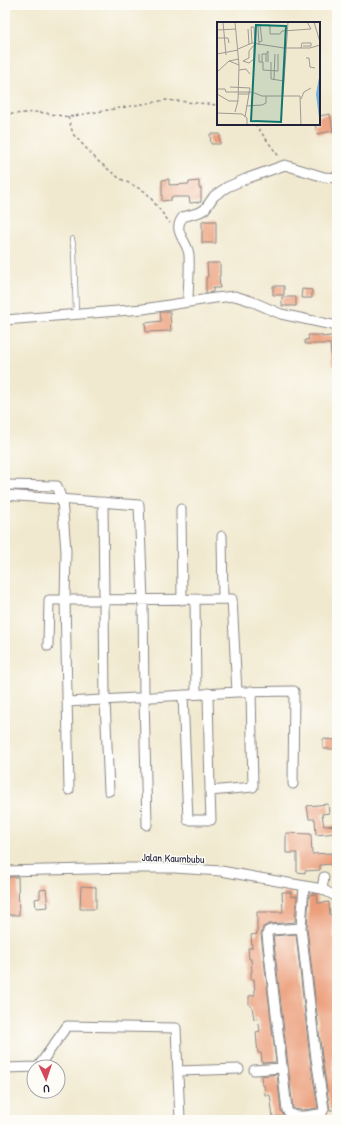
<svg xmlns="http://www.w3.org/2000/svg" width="342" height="1125" font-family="'Patrick Hand',sans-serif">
	<rect width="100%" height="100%" fill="#fdfcf7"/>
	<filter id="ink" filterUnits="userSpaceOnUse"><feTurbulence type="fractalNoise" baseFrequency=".025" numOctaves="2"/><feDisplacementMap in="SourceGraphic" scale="8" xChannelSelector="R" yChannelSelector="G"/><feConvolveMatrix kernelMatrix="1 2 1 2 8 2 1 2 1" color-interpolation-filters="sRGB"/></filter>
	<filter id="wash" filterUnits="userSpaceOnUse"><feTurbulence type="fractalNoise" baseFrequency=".012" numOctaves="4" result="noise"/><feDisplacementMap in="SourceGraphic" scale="16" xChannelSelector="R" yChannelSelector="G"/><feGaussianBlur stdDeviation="0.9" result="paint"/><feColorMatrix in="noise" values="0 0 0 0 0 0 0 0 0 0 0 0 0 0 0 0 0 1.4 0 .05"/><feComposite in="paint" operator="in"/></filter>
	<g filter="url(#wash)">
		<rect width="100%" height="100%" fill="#f1e9cf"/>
		<g id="blocks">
			<path fill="#eb9b77" d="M330,114L333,131L317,134L315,124H319V116Z
				M210,134H220V144H211Z
				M169,179V185L189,184V182L199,181V188H201V202L190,203L189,197H171V200L162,201V180Z
				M202,221H216V243H202Z
				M207,263H220V276H219L220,288H213V292L206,293V277H208Z
				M273,286H284V295H273Z
				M302,289L312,290V298H301Z
				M282,297H296V306H282Z
				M160,312H170L171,331L146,332L145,323L161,321Z
				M308,335H322V337L337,335V366H332L330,344H305V340L309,339Z
				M323,739L336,740L335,749H323Z
				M328,804L329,813L322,814L324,826L337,825V833L316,835L315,819H309L307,806Z
				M286,833L311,834L312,854L332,853L333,864L320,865V870L305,871V873L297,872V853H286Z
				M5,877H18L19,915H5Z
				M81,886L96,887V909H80Z
				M46,889L48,907L36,908L35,899L40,898V890Z
				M282,892H291V897L297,896L295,922L269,924L263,927L261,934L276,1062L262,1063L261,1053H258L257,1044L256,1032L260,1031L258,1018L254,1019L252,1007L249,1005V996L255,995L254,979L251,980V972H252L251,959H249L248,948H252L251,935L257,934V912H283Z
				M317,894L318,903L329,902L330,915H332L337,966V1047L334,1048V1056H333L334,1070H335L336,1076H337V1110H330L322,1057L307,928L309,895Z
				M296,934L310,1059L318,1108L301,1110L295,1109L293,1108L273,936Z
				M277,1074L281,1111L284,1116L273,1117L270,1095H265L264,1085H262L261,1076Z"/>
		</g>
	</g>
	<g filter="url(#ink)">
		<use href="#blocks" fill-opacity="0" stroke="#8a8685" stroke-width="1"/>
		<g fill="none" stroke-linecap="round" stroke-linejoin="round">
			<g stroke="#8a8685" stroke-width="6">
				<path id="lane" d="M72,239L74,251L76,314"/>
			</g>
			<g stroke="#8a8685" stroke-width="11">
				<path id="street" d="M188,302C188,286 190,270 189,255C188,241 171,231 183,217L200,212L205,209L214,196L227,187L248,178L285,165L324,177L337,178
					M5,320L143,309L215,298L235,296L251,301L281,314L337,326
					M5,485L57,486L62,500L66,551L65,600H49L48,646
					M5,495L139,505L143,600L144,697
					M103,502L105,700L109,791
					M181,509L182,600
					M222,536L223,599
					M195,599L196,694
					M208,693L210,791L253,787L251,691
					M183,695L188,820H211L210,791
					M140,698L144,697L147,825
					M68,702L237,692
					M69,790L65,600L232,599L237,692L294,691L293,784
					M5,871L130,868H174L221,871L322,889L337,897
					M322,889L324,877
					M301,928L271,930L268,931L267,935L287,1110C292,1120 309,1115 319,1114L322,1113L324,1109L316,1058L301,928L304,886
					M5,1068L38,1067L67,1026L176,1028L180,1120
					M254,1070L281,1068
					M178,1071L239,1069"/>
			</g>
			<path stroke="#8a8685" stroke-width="1.5" stroke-dasharray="3 3" stroke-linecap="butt" d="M5,111L13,114L39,112L68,117L166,100L218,105
				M68,117L73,134L98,161L119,178L146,192L170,223
				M255,124L280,158"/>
			<use href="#lane" stroke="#fff" stroke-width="4.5"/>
			<use href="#street" stroke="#fff" stroke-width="9"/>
		</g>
	</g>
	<g text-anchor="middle" stroke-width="3" stroke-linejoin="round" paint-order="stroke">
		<g font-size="11" fill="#22223b" stroke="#fdfcf7">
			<text transform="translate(173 858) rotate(2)" y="4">Jalan Kaumbubu</text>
		</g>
	</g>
	<g transform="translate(217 22)">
		<rect width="103" height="103" fill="#f1e9cf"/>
		<path d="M103,50V103L99,72Z" fill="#6eb1e3"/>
		<path fill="none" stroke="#9e9994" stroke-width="1" d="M6,0L9,33M97,0L103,20M48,3H53V12H63L65,9L94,7L90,0M34,5L35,21M31,7L32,22M0,8L19,7M0,16H11L12,21M42,23L41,4L43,3L45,19L42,20M84,26L85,21H94V24H86M21,27L35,21L67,26H93L103,23M0,32L21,28M42,32V40H46V48L61,49V32M49,32L51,29V40M89,36H92L93,45L98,46M26,39L32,36V29L38,22L37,5H34M26,39L32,41L37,37V24M45,40V32H49V40M54,40V57L67,59M22,43L12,39L22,37M22,48L29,47L33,52M0,50L12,39M57,57L58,32M13,65L33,66L28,95M0,67H8L9,70H34M35,70L45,74H83L84,103M0,72L12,79H21M21,72H32V70M66,73L71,0M84,77L87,70L94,66M29,84L45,83L49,81V74M18,90L21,79L22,43L18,0M0,91L25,92L30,96V103"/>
		<path fill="#0f766e" fill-opacity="0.15" stroke="#0f766e" stroke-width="2" d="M39,3L69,4L64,100L34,99Z"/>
		<rect width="103" height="103" fill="none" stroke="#22223b" stroke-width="2"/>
	</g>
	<rect width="342" height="1125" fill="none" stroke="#fdfcf7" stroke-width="20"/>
	<g transform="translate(46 1079) rotate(177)"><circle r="19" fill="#fdfcf7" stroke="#a5a5ac"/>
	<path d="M0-3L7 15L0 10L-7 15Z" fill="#d1495b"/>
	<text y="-6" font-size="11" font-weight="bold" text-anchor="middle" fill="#22223b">U</text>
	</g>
</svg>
